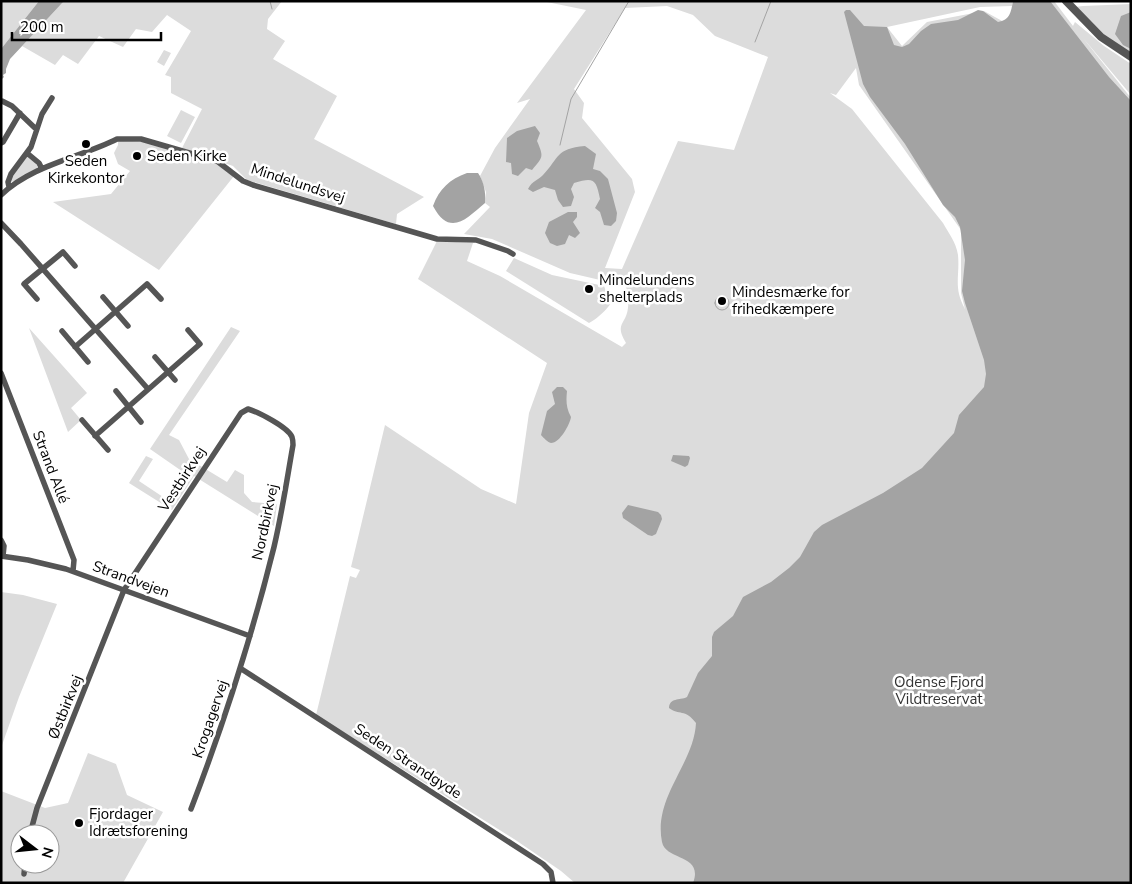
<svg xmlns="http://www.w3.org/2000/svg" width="1132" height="884" font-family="'Nunito Sans',sans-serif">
	<rect width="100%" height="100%" fill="#fff"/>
	<path fill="#dcdcdc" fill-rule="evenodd" d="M1,1H39L1,49Z
		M64,1H282L268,19L267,29L285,41L273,59L337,96L314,139L424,197L397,214L396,224L247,180L233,166L182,148L202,109L171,93V77L165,75L191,31L167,15L152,32L136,29L123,47L99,36L78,64L63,55L55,65L22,46Z
		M542,1H1013L1012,6L980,7L887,27L902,46L927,22L984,11L1004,22L1023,1H1054L1073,26L1075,22L1104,46L1131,64V95L1083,38L1131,98V883H575L561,871L514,839L316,715L350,576L356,578L360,570L351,567L385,425L481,489L516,504L529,413L547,363L418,279L437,241L473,243L467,261L500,276L622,347L626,343C614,323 626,325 628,308C629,301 627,293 626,286L570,273L492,239L464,234L490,207L485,203L486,192L480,176L495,148L530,99L517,103L586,10ZM667,6L693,15L715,36L768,57L734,150L678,141L622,269L605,268L635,192L632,179L582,118L584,103L574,89L625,8ZM856,68L859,85L961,230V293L965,309C953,287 960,277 958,255C956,242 949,234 943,223L852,109L830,93L836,95Z
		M1131,4V55L1096,31L1075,7L1083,6Z
		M164,50L171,53L164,66L157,62Z
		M181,110L195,117L181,143L167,136Z
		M118,141L144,142L162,147L218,164L234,176L159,270L53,202L111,194L130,171L118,164L114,153L118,145Z
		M29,156L37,165V168L16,181L10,182V179L26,157Z
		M514,258L552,275L604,286L607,294L611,293L615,295C612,305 599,318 589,323L506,271Z
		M231,327L240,331L169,435L179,440L189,459L227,482L235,470L244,475V493L252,502L277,504L274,526L194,476L172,510L129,483L146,456L153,459L139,481L169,501L186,474L150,449Z
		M29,328L87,393L71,408L81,420L68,432Z
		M1,592L23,595L57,604L19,697L1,748Z
		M88,753L116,764L127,795L163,812L123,883H1V791L45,808L68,803ZM20,834H50V864H20Z"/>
	<path fill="#a3a3a3" d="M39,1H64L10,59L6,69V73L3,75L4,77L2,79L1,49Z
		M1013,1H1050L1109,77L1131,101V883H693C704,854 666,861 662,842C653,797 694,764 696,723C685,708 679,716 669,708C670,697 679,701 687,697L698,673L712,656V637L714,632L733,616L743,597L771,582L789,568L800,557L814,532L822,525L883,493L922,468L954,433L959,415L984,387L986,374L984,360L965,303L962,291L965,260L960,227L955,217L943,205L905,144L870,97L863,84L844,12L846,10H850L864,26L887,27L894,45L902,47L909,44L921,31L931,24L958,20L978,10L983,11L998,22C1010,20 1011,12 1013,1Z
		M1131,12V49L1123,45L1115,34L1121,16Z
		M535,126L540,133L537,141C544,157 543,157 532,170L526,168L518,176L512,174L511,163L506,162L507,138L517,131Z
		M585,146L596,154L593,169L600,171L608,179L617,213L616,221L611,226L604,225L600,212L595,208L600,199C596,179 594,177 574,183L571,189L574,197L571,206L563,207L558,200L555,190L544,187L533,192L528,189C533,180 537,181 543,175C560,157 555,149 585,146Z
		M467,173H478C484,182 486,192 485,203C467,218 450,238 433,206C439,189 450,179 467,173Z
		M568,212H577V217L573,222L580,233L575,238L569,235L565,244L557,246L550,243L545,233L549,222Z
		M557,387H563L567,391C566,401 566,408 571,417C570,424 560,443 551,443C547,442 544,438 541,435L547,411L555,404L552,392Z
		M673,455L689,456L690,458L688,465L685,467L671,461Z
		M628,505L658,512L661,515L662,519L656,534L652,536L648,535L623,518L622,513Z"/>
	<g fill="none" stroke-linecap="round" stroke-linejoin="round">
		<path stroke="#a3a3a3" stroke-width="1" d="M270,1L272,9
			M755,42L771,1
			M560,145L571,99L629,1
			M715 303a7 7 0 1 1 14 0a7 7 0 1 1-14 0Z"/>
		<path stroke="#555" stroke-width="5.5" d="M2,101L12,106L36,129
			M1,143L3,142L20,113
			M27,153L39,163L42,169
			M9,187L8,182L11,174L31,147L42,114L52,98
			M1,195C32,165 79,158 117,139H141L217,161L243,181L253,185L437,239L476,240L508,251L513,254
			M1,223L21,244L148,389
			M103,297L128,326
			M37,299L24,284L63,252L75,266
			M62,331L88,362
			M75,347L147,284L161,299
			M155,357L175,380
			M1,373L74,560L73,571
			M116,391L141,422
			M82,420L108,450
			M95,436L200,344L188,330
			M1,540L4,546L3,556
			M1,556L28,560L66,569L250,636
			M240,668L543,864L551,872L553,883
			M30,834L37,808L124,590L241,413L248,409C258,412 288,427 292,437C293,440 293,442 293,445C287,479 282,513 274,547C252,636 224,723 191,809
			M24,874L25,864"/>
		<path stroke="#555" stroke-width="8" d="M1066,1L1101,37L1131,57"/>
	</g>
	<g fill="#000" stroke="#fff" stroke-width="2">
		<circle cx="86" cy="144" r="5"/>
		<circle cx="137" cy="156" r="5"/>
		<circle cx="589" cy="289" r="5"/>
		<circle cx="722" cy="301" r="5"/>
		<circle cx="79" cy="823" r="5"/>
	</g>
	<g text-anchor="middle" stroke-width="5" stroke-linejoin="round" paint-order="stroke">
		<g font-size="15" fill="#000" stroke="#fff" text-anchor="start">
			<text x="147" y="161">Seden Kirke</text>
			<text x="86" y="166" text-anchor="middle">Seden<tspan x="86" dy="17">Kirkekontor</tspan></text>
			<text x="599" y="285">Mindelundens<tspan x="599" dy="17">shelterplads</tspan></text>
			<text x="732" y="297">Mindesmærke for<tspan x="732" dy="17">frihedkæmpere</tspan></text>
			<text x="89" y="819">Fjordager<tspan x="89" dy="17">Idrætsforening</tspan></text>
		</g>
		<g font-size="15" fill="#000" stroke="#fff">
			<text transform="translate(298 183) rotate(18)" y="5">Mindelundsvej</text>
			<text transform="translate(51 467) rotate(69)" y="5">Strand Allé</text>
			<text transform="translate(182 479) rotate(-57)" y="5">Vestbirkvej</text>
			<text transform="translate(265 522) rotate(-78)" y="5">Nordbirkvej</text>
			<text transform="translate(131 579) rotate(20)" y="5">Strandvejen</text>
			<text transform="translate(65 707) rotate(-68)" y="5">Østbirkvej</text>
			<text transform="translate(210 719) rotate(-71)" y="5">Krogagervej</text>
			<text transform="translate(408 761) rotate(33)" y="5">Seden Strandgyde</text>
		</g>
		<g font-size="15" fill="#333" stroke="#fff">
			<text x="939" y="687">Odense Fjord<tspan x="939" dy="17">Vildtreservat</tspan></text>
		</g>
	</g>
	<rect width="1132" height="884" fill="none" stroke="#000000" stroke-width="5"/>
	<g transform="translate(35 849) rotate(106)"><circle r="24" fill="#ffffff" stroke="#999999"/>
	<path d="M0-4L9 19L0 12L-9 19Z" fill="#000000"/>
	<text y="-8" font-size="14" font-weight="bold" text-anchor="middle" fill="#000000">N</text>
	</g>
	<path d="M12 32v8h149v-8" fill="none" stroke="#000000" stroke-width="2.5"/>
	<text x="20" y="32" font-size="15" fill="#000000" stroke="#ffffff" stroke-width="4" paint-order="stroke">200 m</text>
</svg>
